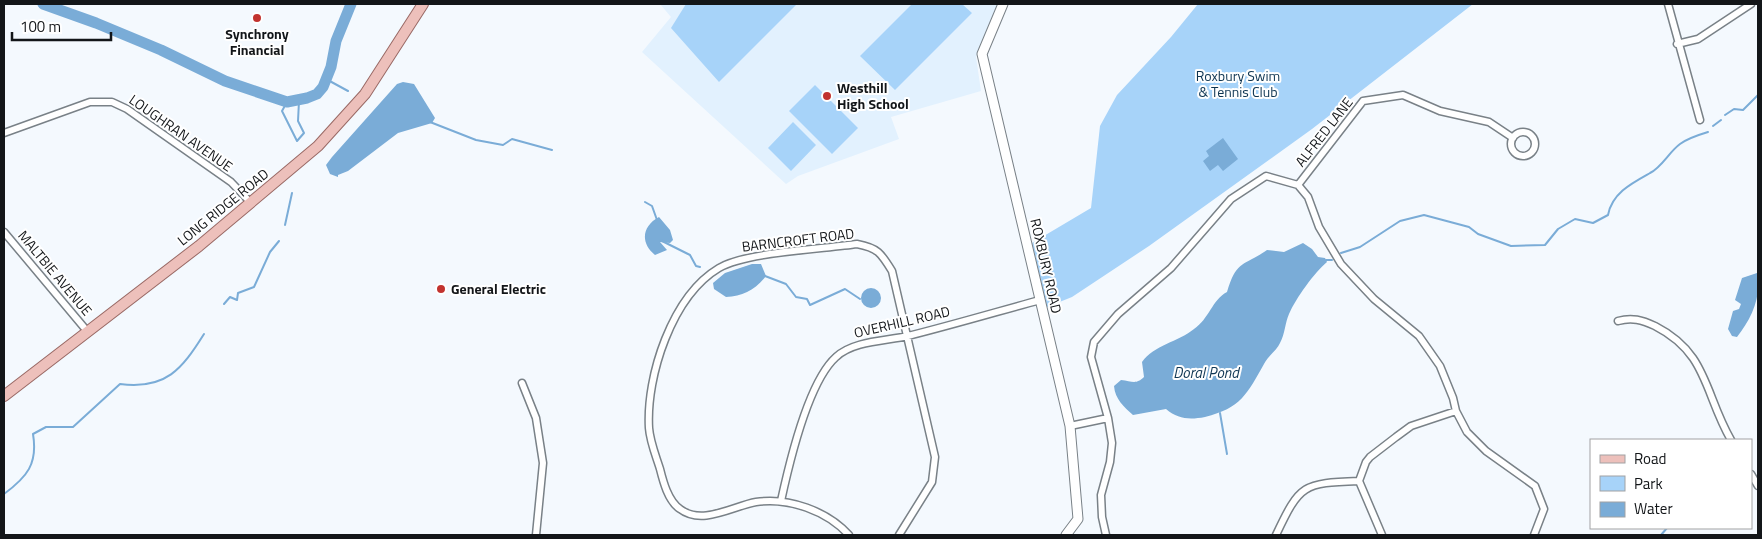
<svg xmlns="http://www.w3.org/2000/svg" width="1762" height="539" font-family="'Titillium Web',sans-serif">
	<rect width="100%" height="100%" fill="#f4f9fe"/>
	<path fill="#e2f1fe" d="M660,4H999L976,57L981,91L891,117L899,139L798,176L786,184L642,52L671,17Z"/>
	<path fill="#a7d3f9" d="M686,4H796V5L719,82L671,28Z
		M912,4H962L972,13L895,90L860,56Z
		M1198,4H1473L1312,129L1149,246L1072,297L1047,307L1032,243L1091,208L1100,126L1117,95L1171,37Z
		M815,85L858,128L832,154L789,111Z
		M793,122L816,145L791,171L768,148Z"/>
	<path fill="#7aacd7" d="M403,82L414,84L435,118L432,123L398,133L348,171L338,175V177L330,174L326,165L332,157L397,84Z
		M1223,138L1238,159L1223,171L1218,165L1210,171L1203,161L1209,156L1206,151Z
		M659,217L670,230L673,240L670,243L660,242L667,250L655,255C640,243 642,226 659,217Z
		M1303,243L1312,249L1318,257L1325,258L1327,262C1314,273 1296,298 1289,314C1285,323 1285,334 1280,343C1277,350 1268,356 1264,364C1247,394 1241,408 1205,417C1189,420 1178,419 1166,409L1133,415C1124,407 1115,399 1114,386L1121,380C1132,381 1136,385 1144,377L1142,362C1154,345 1178,342 1194,329C1209,319 1212,300 1227,292C1237,259 1243,267 1267,250L1284,252Z
		M752,264H761L766,276C755,290 743,296 726,297L714,289L713,283L725,273Z
		M1757,273C1762,297 1751,319 1737,337L1732,336L1728,329L1733,311L1739,309L1741,304L1735,300L1742,278Z
		M861 298a10 10 0 1 1 20 0a10 10 0 1 1-20 0Z"/>
	<g fill="none" stroke-linecap="round" stroke-linejoin="round">
		<path stroke="#7aacd7" stroke-width="2" d="M326,79L348,91
			M287,102L282,111L297,141
			M1725,115L1734,109L1743,110L1758,95
			M430,122L476,140L503,145L512,139L552,150
			M1713,126L1721,120
			M297,141L304,133L298,121L299,101
			M645,202L652,206L657,220
			M285,225L292,193
			M660,240L690,255L696,266L700,267
			M1341,253L1360,247L1400,221L1424,215L1469,227L1478,234L1511,246L1545,245L1558,229L1575,219L1593,223L1608,215C1612,193 1632,183 1650,173C1662,167 1669,152 1680,144C1688,138 1698,135 1708,132
			M1326,260H1332
			M765,276L786,284L796,297L807,299L810,305L845,289L860,299
			M224,304L230,297L237,300L238,293L254,287L270,252L279,241
			M1220,413L1227,454
			M4,494C27,477 38,464 33,434L46,427H73L120,384C166,390 182,369 204,334
			M1661,535L1667,528"/>
		<path stroke="#7aacd7" stroke-width="11" d="M43,4L96,23L161,50L225,81L287,102L307,98L317,94L323,87L331,67L336,41L351,4"/>
		<g stroke="#798187" stroke-width="9">
			<path id="street" d="M1668,4L1700,120
				M1677,44L1698,39L1751,4
				M1511 144a12 12 0 1 1 24 0a12 12 0 1 1-24 0Z
				M4,133L90,102H112L127,109L231,182L251,203
				M1298,185L1363,101L1403,95L1440,111L1489,122L1513,138
				M4,232L87,331
				M1618,321C1632,317 1642,320 1655,326C1708,353 1704,393 1731,440
				M522,383L536,418L543,463L536,535
				M1070,426L1108,418
				M1751,474L1758,486
				M1359,481L1366,462L1370,457L1396,437L1411,426L1456,411
				M1359,481L1382,535
				M781,501C789,464 808,382 836,357C853,341 885,341 908,336C952,325 996,312 1040,300
				M849,535C827,511 789,497 756,502C733,506 702,526 680,509C668,501 663,481 660,469C656,456 650,442 649,428C646,376 672,296 719,268C746,252 823,249 857,244C878,248 881,253 892,271L935,457L932,482L899,535
				M1106,535L1102,517L1101,495L1110,462L1112,443L1108,418L1091,357L1094,342L1118,314L1171,268L1231,199L1266,176L1298,185L1308,197L1319,227L1341,264L1374,299L1419,336L1440,366L1453,398L1456,411L1467,432L1486,451L1535,486L1544,509L1534,535
				M1276,535C1300,484 1303,483 1359,481"/>
		</g>
		<g stroke="#798187" stroke-width="11">
			<path id="secondary" d="M1003,4L982,54L1070,426L1078,519L1066,535"/>
		</g>
		<g stroke="#996965" stroke-width="12">
			<path id="primary" d="M4,396L199,246L318,146L365,94L423,4"/>
		</g>
		<use href="#street" stroke="#fff" stroke-width="6"/>
		<use href="#secondary" stroke="#fff" stroke-width="9"/>
		<use href="#primary" stroke="#edc0bb" stroke-width="10"/>
	</g>
	<g fill="#c2332f" stroke="#fff" stroke-width="2">
		<circle cx="257" cy="18" r="5"/>
		<circle cx="827" cy="96" r="5"/>
		<circle cx="441" cy="289" r="5"/>
	</g>
	<g text-anchor="middle" stroke-width="4" stroke-linejoin="round" paint-order="stroke">
		<g font-size="14" font-weight="bold" fill="#131619" stroke="#fff" text-anchor="start">
			<text x="257" y="39" text-anchor="middle">Synchrony<tspan x="257" dy="16">Financial</tspan></text>
			<text x="837" y="93">Westhill<tspan x="837" dy="16">High School</tspan></text>
			<text x="451" y="294">General Electric</text>
		</g>
		<g font-size="14" fill="#0d3451" stroke="#fff">
			<text x="1238" y="81">Roxbury Swim<tspan x="1238" dy="16">&amp; Tennis Club</tspan></text>
		</g>
		<g font-size="14" fill="#131619" stroke="#fff">
			<text transform="translate(1324 132) rotate(-52)" y="5">ALFRED LANE</text>
			<text transform="translate(181 133) rotate(35)" y="5">LOUGHRAN AVENUE</text>
			<text transform="translate(223 207) rotate(-39)" y="5">LONG RIDGE ROAD</text>
			<text transform="translate(798 240) rotate(-7)" y="5">BARNCROFT ROAD</text>
			<text transform="translate(1046 266) rotate(77)" y="5">ROXBURY ROAD</text>
			<text transform="translate(55 273) rotate(50)" y="5">MALTBIE AVENUE</text>
			<text transform="translate(902 322) rotate(-13)" y="5">OVERHILL ROAD</text>
		</g>
		<g font-size="15" font-style="italic" fill="#103754" stroke="#fff">
			<text x="1206" y="378">Doral Pond</text>
		</g>
	</g>
	<rect width="1762" height="539" fill="none" stroke="#131619" stroke-width="10"/>
	<rect x="1590" y="439" width="162" height="90" fill="#ffffff" stroke="#a1a2a3"/>
	<rect x="1600" y="455" width="25" height="8" fill="#edc0bb" stroke="#a1a2a3"/>
	<text x="1634" y="464" font-size="15" fill="#131619">Road</text>
	<rect x="1600" y="476" width="25" height="15" fill="#a7d3f9" stroke="#a1a2a3"/>
	<text x="1634" y="489" font-size="15" fill="#131619">Park</text>
	<rect x="1600" y="502" width="25" height="15" fill="#7aacd7" stroke="#a1a2a3"/>
	<text x="1634" y="514" font-size="15" fill="#131619">Water</text>
	<path d="M12 32v8h99v-8" fill="none" stroke="#131619" stroke-width="2.5"/>
	<text x="20" y="32" font-size="15" fill="#131619" stroke="#ffffff" stroke-width="4" paint-order="stroke">100 m</text>
</svg>
